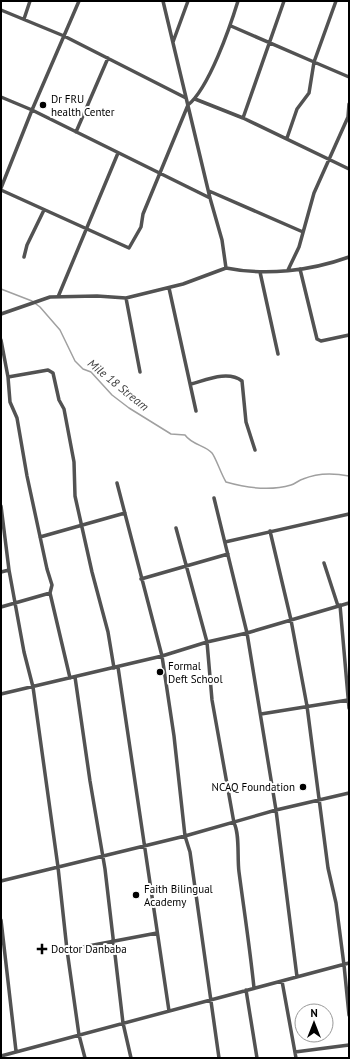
<svg xmlns="http://www.w3.org/2000/svg" width="350" height="1059" font-family="'PT Sans',sans-serif">
	<rect width="100%" height="100%" fill="#fff"/>
	<g fill="none" stroke-linecap="round" stroke-linejoin="round">
		<path stroke="#a0a0a0" stroke-width="1.5" d="M1,289L32,301L40,307L60,330L75,361L83,369L91,372L112,395L129,408L171,434L185,435C192,445 205,445 212,453C216,458 221,474 226,482C247,488 271,491 291,485C295,484 299,480 303,479C317,473 334,473 349,476"/>
		<path stroke="#525252" stroke-width="3.5" d="M163,1L210,198L222,240L226,268C266,276 310,271 349,257
			M1,10L64,36L186,98
			M24,19L30,1
			M231,26L314,62L336,1
			M173,42L188,1
			M1,97L32,110L210,198
			M195,99L243,118L349,169
			M243,118L284,1
			M76,132L108,58
			M287,138L297,109L309,93L314,62L349,77
			M1,188L32,110L79,1
			M1,190L129,248L141,227L143,214L188,105C209,88 230,27 238,1
			M209,191L303,232
			M24,257L27,245L44,210
			M300,269L317,339L321,341L349,335
			M288,270L299,247L314,193L348,117L349,104
			M260,272L278,354
			M169,288L196,411
			M58,297L118,153
			M126,298L140,372
			M1,314L50,297L97,296L126,298L183,284L226,268
			M1,340L8,377L10,402L17,418L27,476L47,569L52,585L50,593L70,678
			M8,377L48,370L53,373L59,400L64,409L74,462L75,496L92,572L108,632L114,668
			M191,384C206,380 228,370 242,381L246,422L255,450
			M117,483L162,656L174,736L185,836L190,852L219,1058
			M214,498L247,633L276,810L297,977
			M1,506L9,570L24,652L33,687L58,867L67,950L79,1035L85,1058
			M176,528L207,642L212,700L234,823C240,834 237,858 239,872C244,910 250,949 254,988
			M270,531L291,620L307,706L328,868L336,903L344,965L349,1015
			M40,537L125,513
			M225,542L349,514
			M324,563L338,606
			M1,572L9,570
			M141,579L228,554
			M340,605L349,708
			M1,607L50,593
			M118,667L169,1011
			M75,677L90,781L105,869L123,1023L131,1058
			M1,694L162,656L207,642L247,633L349,603
			M261,714L348,700
			M1,881L185,836L276,810L349,793
			M1,920L16,1051
			M67,950L157,933
			M282,981L296,1058
			M246,990L257,1058
			M295,1052L349,1045
			M1,1056L349,963"/>
	</g>
	<g fill="#000" stroke="#fff" stroke-width="1.5">
		<circle cx="43" cy="105" r="4"/>
		<circle cx="160" cy="672" r="4"/>
		<circle cx="303" cy="787" r="4"/>
		<circle cx="136" cy="895" r="4"/>
		<path d="M40 943h4v4h4v4h-4v4h-4v-4h-4v-4h4z"/>
	</g>
	<g text-anchor="middle" stroke-width="4" stroke-linejoin="round" paint-order="stroke">
		<g font-size="11" fill="#000" stroke="#fff" text-anchor="start">
			<text x="51" y="103">Dr FRU<tspan x="51" dy="13">health Center</tspan></text>
			<text x="168" y="670">Formal<tspan x="168" dy="13">Deft School</tspan></text>
			<text x="295" y="791" text-anchor="end">NCAQ Foundation</text>
			<text x="144" y="893">Faith Bilingual<tspan x="144" dy="13">Academy</tspan></text>
			<text x="51" y="953">Doctor Danbaba</text>
		</g>
		<g font-size="12" font-style="italic" fill="#414141" stroke="#fff">
			<text transform="translate(118 385) rotate(39)" y="4">Mile 18 Stream</text>
		</g>
	</g>
	<rect width="350" height="1059" fill="none" stroke="#000000" stroke-width="4"/>
	<g transform="translate(314 1023)"><circle r="19" fill="#ffffff" stroke="#999999"/>
	<path d="M0-3L7 15L0 10L-7 15Z" fill="#000000"/>
	<text y="-6" font-size="11" font-weight="bold" text-anchor="middle" fill="#000000">N</text>
	</g>
</svg>
